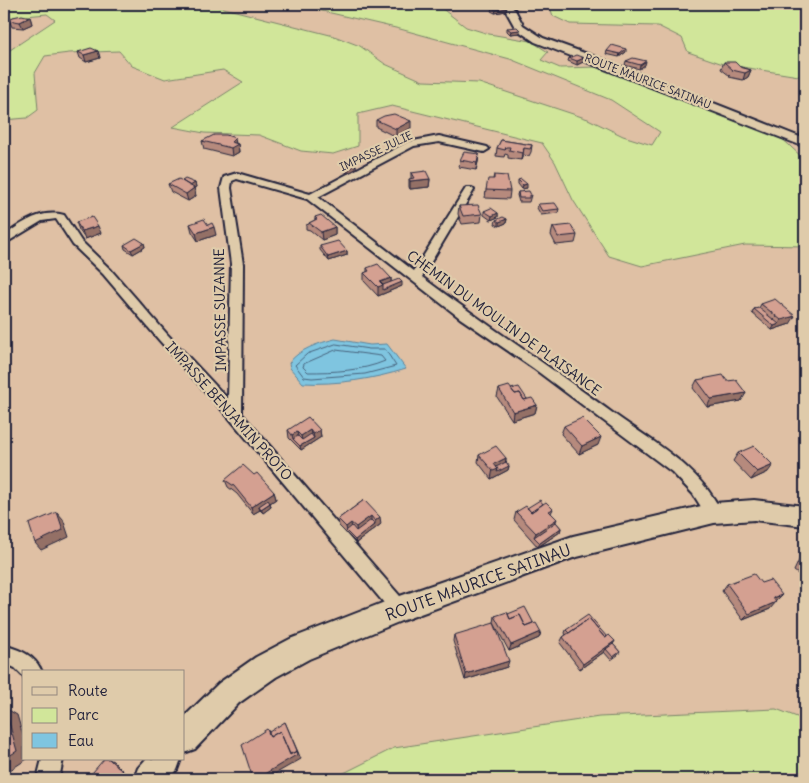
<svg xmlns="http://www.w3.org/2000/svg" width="809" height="783" font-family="Delius,sans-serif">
	<rect width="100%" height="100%" fill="#dfc0a4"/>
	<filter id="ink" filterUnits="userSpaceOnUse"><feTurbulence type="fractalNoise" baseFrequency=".02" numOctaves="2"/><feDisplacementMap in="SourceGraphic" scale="10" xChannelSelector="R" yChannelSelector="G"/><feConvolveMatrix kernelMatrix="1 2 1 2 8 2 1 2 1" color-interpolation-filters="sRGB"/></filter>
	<g filter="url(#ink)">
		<path fill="#d1e69a" stroke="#7a846a" d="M4,4H208L334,36L360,46L385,64L423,81L479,83L588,119L623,136L652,145L660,132L611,100L510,59L400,29L292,4H436L466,27L489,34L531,41L548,52L541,60L560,68L597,67L776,133L805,160V246L745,245L642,266L609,256L573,200L555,162L542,143L392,106L358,114V146L333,154L301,151L259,135L204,133L173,127L243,82L223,70L165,79L132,66L119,51L69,53L45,56L35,73L38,110L27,118L4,120V54L55,20L47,14L4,18Z
			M549,4H805V77L723,64L688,52L682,38L658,26L570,24L553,16Z
			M776,709L805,720V779H332L394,748L599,717Z"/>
		<path fill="#7fc5e0" stroke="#5a849e" d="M335,339L370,345L387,344L406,369C374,379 336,385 303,383L290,368L289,363C299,349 319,343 335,339Z"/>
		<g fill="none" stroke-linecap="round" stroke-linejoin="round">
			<path stroke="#47637d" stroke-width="1" d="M336,344L369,349H385L396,366L365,374L312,378L304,377L295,365L307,354Z
				M336,350L381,356L385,361C362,371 333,372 308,372L303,367L304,364Z"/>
			<g stroke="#22223b" stroke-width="4">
				<path id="street" d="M439,136L487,147L489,149L484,152L439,142L414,146L318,197L414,271L466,188H472L474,190L422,277C485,324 550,367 614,414C653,442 701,468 722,513L720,518L714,520L708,518L693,494L672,472L533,368L460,318L307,199L237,179L232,181L231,188L243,264L242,414L406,603L409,609L406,615L400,618L394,615L230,419L159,340L103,274L73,245L56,219L42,221L4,244V236C22,223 40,209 64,215L81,241L111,270L167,334L228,399L231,264L221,188L224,177L237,173L310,194L408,142Z
					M4,645C20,650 35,655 42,672H24V677L15,668L4,663Z
					M42,759H63L59,779H37Z"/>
			</g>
			<g stroke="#22223b" stroke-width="4">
				<path id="secondary" d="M499,4H508L515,10L523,25L543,38L612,63L805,139V147L535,42L516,29L506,11Z
					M754,500L805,506V526L754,520L714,523L573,558L401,621L309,659L276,677L239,703L195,749L184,753V717L219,683L256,657L290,639L400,596L573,536L714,503Z
					M146,759H181L177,770L169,779H134L138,768Z"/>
			</g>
			<use href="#street" fill="#dfcbaa" fill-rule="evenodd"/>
			<use href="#secondary" fill="#dfcbaa" fill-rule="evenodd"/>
		</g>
		<path fill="#b68a7d" stroke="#22223b" d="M492,8L506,11L495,13L491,11Z
			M30,17L32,24L23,28L12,27L9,20Z
			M507,28L520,33L510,34L507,31Z
			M98,51L100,58L86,62L80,58L78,52Z
			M607,51L626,52L619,57L606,54Z
			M569,58H584L583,62L577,65L568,61Z
			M626,61L645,65L639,69L625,65Z
			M724,62L751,70L748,77L743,80L729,77L730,76L721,69Z
			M376,120L411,128L396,137L376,127Z
			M805,126V137L799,135L802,128Z
			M235,138L236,144H238L239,152L232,156L204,149L202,141Z
			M501,140L532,145L531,152L529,156L523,155L521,160L508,158V155L505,154L504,157L496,156L497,148Z
			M479,154L478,162L476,170L459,167L460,160Z
			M356,165V169L348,173L344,171V167Z
			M411,173L430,179L429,187L410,189L409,187V179H411Z
			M494,175L510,191L509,199L485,198L486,190L493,179Z
			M518,180L527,188L522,189L518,184Z
			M182,181L195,183L196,187L194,188L196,196L188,201L171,192L168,184Z
			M518,192L531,195L529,202H519L517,195Z
			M538,204L559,209L558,213L541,215L537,208Z
			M459,206L482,214L481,222L462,224L458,214Z
			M484,211L498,213V217L491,220L484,215Z
			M315,217L335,227V235L322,240L310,230L306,229V225L309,224V223L315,220Z
			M507,219L506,223L499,226L495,224L496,220Z
			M76,222L101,233L85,239L79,230Z
			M190,224L216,235L198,241L192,232Z
			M553,227L577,235L575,243L556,245L551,235Z
			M144,243L145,247L133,254L125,249L124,245Z
			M320,246L347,251V255L329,261L320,250Z
			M367,268L391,278V282L402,286L378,296L364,281V273L367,272Z
			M761,304L790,324L772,330L752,313L754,309L759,308Z
			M697,380L727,381L746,393L741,401L707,407L693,388Z
			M499,389L527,399L537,405L535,413L512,420L497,397Z
			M564,426L598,445L579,454L561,434Z
			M288,430H320L321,437L301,450L289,438Z
			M738,453L768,472L751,480L733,461Z
			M479,455L506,458V462L509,466L508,470L491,479L478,462Z
			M225,480L274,492L276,499L270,503L271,507L263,513L260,510L253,514L237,494L228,487Z
			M364,500L381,524L356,543L339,526L338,519Z
			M543,504L553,509L551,513L556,522L561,528L560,532L538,547L514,520L516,512L527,508Z
			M805,552V579L794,571L801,556Z
			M727,584L775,601L770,609L743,620L722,591Z
			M508,614L534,624L541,632L539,638L509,651L494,623L495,616Z
			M566,630L607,637L615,641L613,644L620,652L618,655L611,660L604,652L580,669L560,643L563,637L566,635L565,633Z
			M454,635L507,667L465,680L453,641Z"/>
		<path fill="#947066" stroke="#22223b" d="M518,4H524L523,6L518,7Z
			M507,8L506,11L495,13L496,10Z
			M30,17L32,24L23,28L20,22Z
			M520,30V33L510,34L511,31Z
			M626,49V52L619,57L620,54Z
			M98,51L100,58L86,62L84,55Z
			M584,58L583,62L577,65V61Z
			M646,61L645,65L639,69L640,65Z
			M751,70L748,77L743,80L745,73Z
			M411,121V128L396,137V129Z
			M235,138L236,145L238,144L239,152L232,156L231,148V142Z
			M524,148L523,155L521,160L522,153Z
			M479,154L478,162L476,170L477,163Z
			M356,165V169L348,173V169Z
			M430,179L429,187L410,189V181Z
			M195,183L196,187L190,190L189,186Z
			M527,184V188L522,189L523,185Z
			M194,188L196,196L188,201L186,194Z
			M498,213V217L491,220L492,216Z
			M507,219L506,223L499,226V222Z
			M98,226L101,233L85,239L82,231Z
			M214,227L216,235L198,241L196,233Z
			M335,227V235L322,240L321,232Z
			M144,243L145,247L133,254L131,250Z
			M347,251V255L329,261L328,257Z
			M391,278V286L402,282V286L378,296V287L380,282Z
			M795,316L790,324L772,330L774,326L779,324L781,320Z
			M746,393L741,401L707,407L711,399Z
			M537,405L535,413L512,420L513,412Z
			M310,430L312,438L303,444L301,436Z
			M320,430L321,437L301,450L300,446L314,438L313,434Z
			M297,432L299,440L293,439L292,435Z
			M601,437L598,445L579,454L582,446Z
			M506,458L505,466H509L508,470L491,479L494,464Z
			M773,465L768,472L751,480L757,472Z
			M274,492L276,499L261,509L259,506L260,510L253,514L251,507Z
			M270,503L271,507L263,513L261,509Z
			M57,512L63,519L69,537L41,550L35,543Z
			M371,516V524L357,535L356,527Z
			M380,517L381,524L356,543L355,540L375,524V521Z
			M557,519L554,526L534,537L536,533Z
			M351,523L352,530L347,531L346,527Z
			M561,528L560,532L538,547L540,543Z
			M782,595L775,602L773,598Z
			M776,602L770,609L743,620L749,614Z
			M541,632L539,638L509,651L511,645Z
			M615,641L611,647L606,649L604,652L580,669L583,664Z
			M509,661L507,667L465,680L466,674Z
			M5,708L17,715L24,739V759H27L4,774Z
			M285,722L301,759L266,779H256L273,741L267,729L270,734Z
			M109,759L113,761L131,779H115Z"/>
		<path fill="#d4a091" stroke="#22223b" d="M503,6L507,8L496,10L492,8Z
			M22,15L30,17L20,22L9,20L13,17Z
			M517,27L520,30L511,31L507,28Z
			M612,45L626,49L620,54L607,51Z
			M91,48L98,51L84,55L78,52Z
			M576,55L584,58L577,61L569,58Z
			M633,58L646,61L640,65L626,61Z
			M724,62H735L740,67L751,70L745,73L732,70H733Z
			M394,114L411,121L396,129L376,120L384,116Z
			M214,135H226L235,138L231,142L238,144L231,148L202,141Z
			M501,140L532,145L530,149L524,148L522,153L509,150L510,147H506L505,150L497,148Z
			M464,152L479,154L477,163L460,160Z
			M352,163L356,165L348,169L344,167Z
			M426,171L430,179L410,181L409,179L414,178L411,173Z
			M494,175L507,176L510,191L486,190L488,179H494Z
			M179,179L194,188L186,194L168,184Z
			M185,179L195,183L190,186L182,181Z
			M521,179L527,184L523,185L518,180Z
			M529,191L531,195H529V198H519L518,192Z
			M555,203L559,209L542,211L538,204Z
			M478,205L482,214L463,216L459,206Z
			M491,208L498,213L492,216L484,211Z
			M321,215L335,227L321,232L309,223L317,219L315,217Z
			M92,217L98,226L82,231L76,222Z
			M503,217L507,219L499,222L496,220Z
			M204,219L208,225L212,223L214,227L196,233L190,224Z
			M571,225L577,235L558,237L553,227Z
			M136,238L144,243L131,250L124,245Z
			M338,241L347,251L328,257L320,246Z
			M378,264L391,278L380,282L383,285L378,287L364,273L369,271L367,268Z
			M399,279L402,282L383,290V285Z
			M775,299L795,316L781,320L761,304Z
			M759,308L779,324L774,326L754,309Z
			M723,375L727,381L736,380L746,393L711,399L697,380Z
			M509,386L515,394L520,393L524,400L532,398L537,405L513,412L499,389Z
			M519,387L527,399L524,400L520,393L515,394L511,389Z
			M308,417L320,430L313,434L310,430L301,436L297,432L292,435L288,430Z
			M582,418L601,437L582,446L564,426Z
			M311,434L314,438L300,446L293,439L298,436L302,440Z
			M496,446L506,458L494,464L498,469L493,471L479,455Z
			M754,446L773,465L757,472L738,453Z
			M506,462L509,466L497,472L498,469L496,467Z
			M243,465L254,475L257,473L274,492L251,507L234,486L225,480Z
			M268,500L270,503L261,509L259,506Z
			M364,500L380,517L375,521L371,516L356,527L351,523L346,527L338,519Z
			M540,500L543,504L531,512L527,508Z
			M546,502L553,509L549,511L557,519L536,533L516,512L526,506L531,512Z
			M57,512L63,530L35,543L29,524Z
			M371,520L375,524L355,540L346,531L352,526L356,531Z
			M556,522L561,528L540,543L534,537Z
			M805,552V560L803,559L800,562Z
			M803,559L805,560V567L801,564Z
			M754,574L761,583L770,580L782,595L773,598L776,602L749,614L727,584Z
			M525,607L534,624L526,627L520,615L510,619L508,614Z
			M507,612L510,619L520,615L526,627L536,623L541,632L511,645L495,616Z
			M588,615L607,637L605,638L589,619L569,633L566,630Z
			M589,619L605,638L609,635L615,641L583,664L563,637Z
			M494,623L509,661L466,674L454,635Z
			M613,644L620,652L613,657L606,649Z
			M4,708H5L17,751L4,759Z
			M285,722L298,753L297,751L290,754L280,731L270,737L269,732Z
			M267,729L270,737L280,731L290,755L297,751L298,754L256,779H253L242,745Z
			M104,759H109L122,771L115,779H87Z
			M125,773L130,779H120Z"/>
	</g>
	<g text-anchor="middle" stroke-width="4.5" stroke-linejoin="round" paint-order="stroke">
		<g font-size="11" fill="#22223b" stroke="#dfcbaa">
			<text transform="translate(648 81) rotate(21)" y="4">ROUTE MAURICE SATINAU</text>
			<text transform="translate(376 151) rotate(-25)" y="4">IMPASSE JULIE</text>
		</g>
		<g font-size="14" fill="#22223b" stroke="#dfcbaa">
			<text transform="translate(220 310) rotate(-91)" y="5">IMPASSE SUZANNE</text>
			<text transform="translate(504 323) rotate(36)" y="5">CHEMIN DU MOULIN DE PLAISANCE</text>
			<text transform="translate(229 411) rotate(48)" y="5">IMPASSE BENJAMIN PROTO</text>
		</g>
		<g font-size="16" fill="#22223b" stroke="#dfcbaa">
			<text transform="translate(478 582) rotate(-20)" y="6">ROUTE MAURICE SATINAU</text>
		</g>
	</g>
	<rect width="809" height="783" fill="none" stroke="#dfcbaa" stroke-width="20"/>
	<rect x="10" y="10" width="789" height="763" fill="none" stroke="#22223b" stroke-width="2" filter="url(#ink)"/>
	<rect x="22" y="670" width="162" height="90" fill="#dfcbaa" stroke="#93877e"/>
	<rect x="32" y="687" width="25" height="8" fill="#dfcbaa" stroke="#93877e"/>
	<text x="68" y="696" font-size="15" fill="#22223b">Route</text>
	<rect x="32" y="708" width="25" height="15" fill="#d1e69a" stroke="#93877e"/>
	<text x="68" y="720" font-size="15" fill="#22223b">Parc</text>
	<rect x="32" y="733" width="25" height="15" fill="#7fc5e0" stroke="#93877e"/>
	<text x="68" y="746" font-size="15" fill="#22223b">Eau</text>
</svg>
